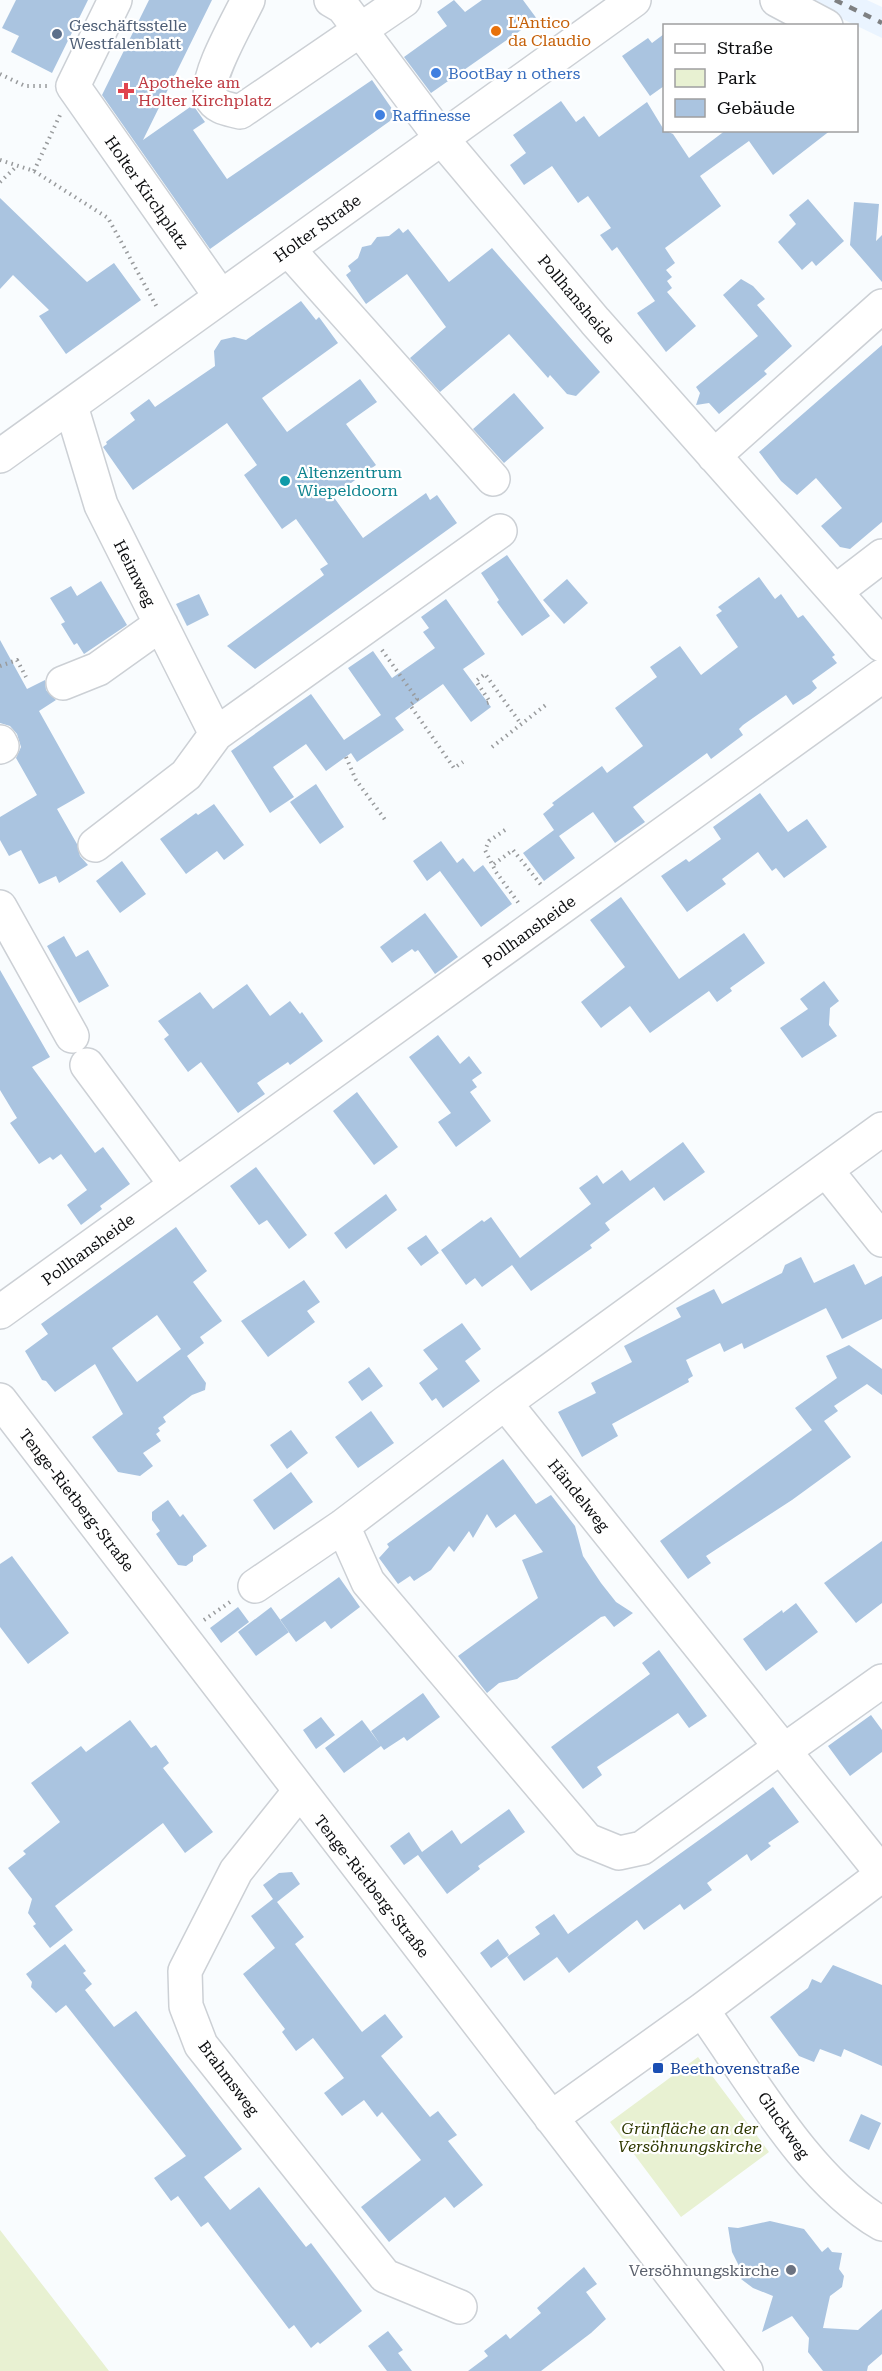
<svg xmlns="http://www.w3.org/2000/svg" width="882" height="2371" font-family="'Roboto Serif',serif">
	<rect width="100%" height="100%" fill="#f9fcfe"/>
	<path fill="#eaf4ff" d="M803,0H867L882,7V38Z"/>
	<path fill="#e8f1d2" d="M698,2057L769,2152L681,2217L610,2122Z
		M0,2230L109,2371H0Z"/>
	<path fill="#aac4e0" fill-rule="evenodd" d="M16,0H88L52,73L11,52L19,36L2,28Z
		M149,0H212L143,140L193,105L205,122L193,130L227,179L372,80L397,116L210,249L102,95Z
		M454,0L465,12L482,0H523L537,19L431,93L404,57L447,26L437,12Z
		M664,34V86L650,96L622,56L648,38L652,43Z
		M561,101L576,122L584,116L599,137L647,102L664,130L673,134L689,158L726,130H831L773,175L749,141L700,176L721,206L665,248L675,263L666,270L672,277L667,281L672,288L667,292L696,326L666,352L637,313L655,301L617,247L612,251L600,235L611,228L588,196L578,203L552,166L524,185L510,165L526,153L513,135Z
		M0,198L87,282L114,263L141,300L66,354L39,316L49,310L13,275L0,289Z
		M808,199L844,241L816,266L812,261L802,270L778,242L796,224L789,215Z
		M854,202L879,204L876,241L882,235V282L850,245Z
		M399,228L403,233L408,229L449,282L492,248L600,372L576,396L567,394L550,375L548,378L509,334L440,392L410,358L446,327L407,274L366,304L346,275L351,271L348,266L358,258L362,247L371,245L377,237L389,236Z
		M741,279L753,286L765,299L757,305L792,346L764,371L767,374L719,414L709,403L696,405L700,393L696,387L758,336L723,295Z
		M301,301L316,320L319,317L338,343L262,398L287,432L360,379L377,402L346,424L376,465L333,496L363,538L426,493L430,500L437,495L457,523L255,669L227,646L324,575L320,569L328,564L296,519L282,529L244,475L257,465L227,423L133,490L103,447L107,444L106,442L135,420L130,413L149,399L155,407L215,366L214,351L221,340L234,337L246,340Z
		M882,345V522L850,549L840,547L821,526L842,508L816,478L797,495L781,481L759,452Z
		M514,393L544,428L504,463L473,429Z
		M507,555L550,616L522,636L497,602L499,600L481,573Z
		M759,577L775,599L781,594L798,618L803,615L835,655L832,657L837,663L812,681L817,688L810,694L793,705L786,695L743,725L739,729L743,735L711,759L707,753L633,807L645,822L615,843L593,812L559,836L575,858L544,881L523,853L554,830L543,814L554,805L552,803L602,766L607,773L643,746L615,708L657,677L650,667L680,646L701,675L738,647L716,615L722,611L718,607Z
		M567,579L588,603L564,624L543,600Z
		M101,581L127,625L84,654L77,643L74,645L61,624L65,622L50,598L71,586L77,596Z
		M199,594L209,615L187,626L176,604Z
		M446,599L485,654L463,669L491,707L471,722L443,684L395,718L404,730L357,762L351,753L326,771L306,744L273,767L294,797L270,813L231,751L311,694L344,740L381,715L348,668L373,651L392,678L435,648L423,632L429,628L421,617Z
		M0,640L27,689L45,680L46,690L56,700L39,711L85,793L57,809L77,844L80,856L88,865L59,883L56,876L39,884L21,850L9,856L0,840V817L37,795L16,758L21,747L17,734L10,726L0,723Z
		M316,784L344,827L320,844L290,802Z
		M760,793L788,832L807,819L827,847L784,878L776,868L772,871L758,852L722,879L726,884L687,912L661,876L686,859L689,862L721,839L713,827Z
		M214,804L244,845L224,860L217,851L186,874L160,839L196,813L198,815Z
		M441,841L457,863L463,858L474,872L483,865L512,904L481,927L440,871L427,881L413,861Z
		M122,861L146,894L120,913L96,881Z
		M621,897L679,979L744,933L765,963L730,988L732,991L717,1002L709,991L650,1033L630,1006L601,1028L581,1002L625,967L590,920Z
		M425,913L458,957L435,974L418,950L415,952L412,949L392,963L380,947Z
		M64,936L76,957L88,950L109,986L79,1003L47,946Z
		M0,970L50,1057L32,1067L95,1153L103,1147L130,1184L100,1206L102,1209L81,1225L67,1205L87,1190L61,1154L53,1160L50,1157L39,1164L10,1123L17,1118L0,1090Z
		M824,981L839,1001L830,1008L829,1025L837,1036L802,1058L780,1028L808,1009L800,999Z
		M247,984L270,1016L290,1001L300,1014L302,1012L323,1041L290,1065L288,1062L257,1083L265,1094L238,1113L201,1062L188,1072L164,1039L169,1035L158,1021L200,992L213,1009Z
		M438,1035L460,1064L469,1056L482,1073L472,1080L477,1087L470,1092L491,1121L456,1147L438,1122L451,1113L409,1057Z
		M357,1092L398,1147L374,1165L333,1111Z
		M683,1142L705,1172L664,1201L654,1187L605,1223L610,1230L590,1245L592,1248L531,1291L512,1265L482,1287L475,1278L466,1285L441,1250L482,1220L484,1222L491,1217L520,1258L591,1204L579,1188L597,1175L603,1184L622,1170L630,1181Z
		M256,1167L307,1235L289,1249L267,1220L259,1225L230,1186Z
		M386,1194L397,1210L346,1249L334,1233Z
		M176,1227L207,1271L193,1282L222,1321L200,1337L204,1343L187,1356L206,1383L205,1390L192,1395L163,1417L166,1422L158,1428L160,1431L156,1434L161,1441L143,1453L153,1466L140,1476L118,1472L92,1437L123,1414L95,1364L55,1392L46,1381L42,1380L25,1351L48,1334L41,1324ZM157,1315L181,1349L137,1382L112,1348Z
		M426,1235L439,1253L421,1266L407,1248Z
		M801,1257L814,1283L854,1264L865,1285L882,1276V1319L842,1339L826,1308L744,1349L742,1343L724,1352L720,1343L686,1360L693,1376L688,1379L689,1382L612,1424L618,1436L582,1457L558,1412L596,1393L591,1383L632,1362L624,1346L681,1317L676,1308L714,1289L722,1304L782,1273L785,1265Z
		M304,1280L320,1302L307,1311L315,1322L268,1357L241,1321Z
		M462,1323L481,1349L465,1361L480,1381L443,1408L436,1398L432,1401L419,1383L438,1369L423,1350Z
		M849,1345L882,1369V1395L867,1384L834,1406L838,1411L824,1421L851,1457L792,1500L706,1556L711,1563L688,1579L660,1541L812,1430L795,1408L837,1378L826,1356Z
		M369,1367L383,1386L362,1401L348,1382Z
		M371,1411L394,1443L358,1468L335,1437Z
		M291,1430L308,1453L287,1469L270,1445Z
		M503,1459L536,1504L551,1495L575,1526L583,1556L601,1583L616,1602L633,1613L614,1627L605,1616L601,1617L517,1679L499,1683L487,1693L458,1656L538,1598L522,1560L543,1552L515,1514L496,1528L487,1514L473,1538L469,1531L454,1552L449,1546L431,1570L414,1581L410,1576L398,1584L379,1558L389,1547L387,1544Z
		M291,1472L313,1502L274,1530L253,1500Z
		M168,1500L180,1517L183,1514L207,1546L193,1556V1561L186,1566L178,1565L156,1534L160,1531L152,1520V1512Z
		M882,1541V1603L856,1623L824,1583Z
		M12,1556L69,1633L28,1664L0,1627V1564Z
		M339,1577L360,1607L331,1629L325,1621L296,1642L280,1620Z
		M796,1603L818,1632L766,1671L743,1639L782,1610L783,1613Z
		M238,1607L249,1622L221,1643L210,1628Z
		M271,1607L289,1632L256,1656L238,1632Z
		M659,1650L707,1716L689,1728L678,1713L597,1767L602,1775L583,1789L551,1747L650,1674L642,1663Z
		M423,1693L440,1717L407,1741L404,1737L384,1750L381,1746L344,1773L325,1748L362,1720L380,1744L371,1731Z
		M871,1715L882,1730V1752L850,1776L828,1746Z
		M321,1717L335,1735L316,1749L303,1730Z
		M130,1720L151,1748L156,1745L169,1763L163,1768L213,1832L185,1853L163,1823L55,1906L73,1930L50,1948L33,1926L36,1924L28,1913L32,1899L8,1868L26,1854L23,1851L60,1822L31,1783L81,1746L86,1752Z
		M773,1787L799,1822L768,1843L771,1846L751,1861L747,1854L707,1883L712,1890L684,1910L680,1904L644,1930L637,1920L569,1973L557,1957L524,1981L507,1957L540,1934L535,1927L554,1914L568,1934Z
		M509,1809L525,1832L478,1866L480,1869L447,1894L418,1855L404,1865L390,1846L409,1832L422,1852L452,1830L461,1844Z
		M292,1872L300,1884L277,1902L304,1937L295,1944L362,2032L385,2014L403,2037L381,2056L430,2117L438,2111L457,2135L448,2141L483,2185L454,2208L445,2197L389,2242L361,2207L421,2160L382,2112L377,2117L364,2100L342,2116L324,2093L344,2078L313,2038L296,2051L282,2032L285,2029L243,1974L275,1948L251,1916L273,1899L263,1885L279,1873Z
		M498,1939L509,1955L491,1968L480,1953Z
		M65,1944L86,1971L83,1973L92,1984L85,1990L114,2027L136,2011L242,2149L204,2177L230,2210L259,2187L306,2247L311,2243L362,2311L320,2344L318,2342L311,2348L294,2325L289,2329L208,2222L201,2227L178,2196L171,2201L154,2178L186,2156L66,2005L56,2013L31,1987L32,1982L26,1974Z
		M833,1965L882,1985V2066L844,2049L841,2057L820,2049L814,2062L799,2056L770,2017L808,1988L812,1979L821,1983Z
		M861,2114L881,2123L869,2150L849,2141Z
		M770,2221L804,2229L822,2252L828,2247L832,2252L842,2253L839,2269L844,2276L842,2287L830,2296L823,2328L858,2330L882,2309V2354L868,2366L867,2371H823L808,2352L809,2338L792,2316L762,2332L773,2296L753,2288L741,2279L744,2276L732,2252L728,2227L738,2228Z
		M584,2267L597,2284L586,2292L606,2319L591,2333L541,2371H468L488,2356L484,2351L506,2334L510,2339L541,2313L537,2308Z
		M388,2331L403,2350L398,2353L412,2371H387L368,2346Z"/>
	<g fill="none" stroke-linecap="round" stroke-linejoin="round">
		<g stroke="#ccd0d5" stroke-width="36">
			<path id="minor" d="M115,0L73,86L221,297
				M248,0C239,19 204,79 211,97C216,108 229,109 240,112L404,0
				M331,0L343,7L442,139L595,321L882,645
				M777,0L826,26
				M288,249L493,479
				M71,406L101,505L216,734
				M0,456L634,0
				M714,456L882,306
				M835,592L882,556
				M63,683L98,669L161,624
				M0,742L2,746L0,747
				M95,845L186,775L216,734L500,531
				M0,907L72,1036
				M87,1065L176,1185
				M826,1170L882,1240
				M0,1312L882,676
				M0,1400L746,2371
				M505,1403L882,1873
				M343,1526L368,1582L587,1840L619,1853L642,1848L782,1746
				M255,1586L343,1526L505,1403L882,1129
				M785,1750L882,1681
				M299,1792L236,1871L185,1971L186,2006L201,2045L385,2276L460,2307
				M702,2010C752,2080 808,2181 882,2224
				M551,2118L702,2010L882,1875"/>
		</g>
		<path stroke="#999b9d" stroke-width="4" stroke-dasharray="1.5 4.5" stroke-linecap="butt" d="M0,74L25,86H47
			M0,160L34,171L108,218L158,309
			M34,171L60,115
			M0,182L17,166
			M382,650L417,699L410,705L454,768L463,762
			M0,666L17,660L26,677
			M487,703L490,702L476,681L485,674L521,724
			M492,747L547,704
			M346,757L356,780L386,821
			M505,830L489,841L485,850L496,872L520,905
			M494,864L513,850L542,886
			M204,1620L233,1600"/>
		<use href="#minor" stroke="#fff" stroke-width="33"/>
		<path stroke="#7e8082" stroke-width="4.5" stroke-dasharray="8 8" stroke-linecap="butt" d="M835,0L882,23"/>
	</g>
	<circle fill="#e8710a" stroke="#fff" stroke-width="2" cx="496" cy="31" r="6"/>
	<circle fill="#5c6f8a" stroke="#fff" stroke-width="2" cx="57" cy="34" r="6"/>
	<g fill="#3f7fe0" stroke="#fff" stroke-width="2">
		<circle cx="436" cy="73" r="6"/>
		<circle cx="380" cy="115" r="6"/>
	</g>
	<path fill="#e0444e" stroke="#fff" stroke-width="2" d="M123 82h6v6h6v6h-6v6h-6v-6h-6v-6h6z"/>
	<circle fill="#0f9aa8" stroke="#fff" stroke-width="2" cx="285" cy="481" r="6"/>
	<rect fill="#1a4fb4" stroke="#fff" stroke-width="2" x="652" y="2062" width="12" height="12" rx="3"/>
	<circle fill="#6b7280" stroke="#fff" stroke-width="2" cx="791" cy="2270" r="6"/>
	<g text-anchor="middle" stroke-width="4.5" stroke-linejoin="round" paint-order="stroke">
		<g font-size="16" fill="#c56008" stroke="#fff" text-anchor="start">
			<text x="508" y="28">L'Antico<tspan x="508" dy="18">da Claudio</tspan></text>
		</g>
		<g font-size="16" fill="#4e5e75" stroke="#fff" text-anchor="start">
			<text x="69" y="31">Geschäftsstelle<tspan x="69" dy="18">Westfalenblatt</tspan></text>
		</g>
		<g font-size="16" fill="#366cbe" stroke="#fff" text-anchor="start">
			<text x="448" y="79">BootBay n others</text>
			<text x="392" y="121">Raffinesse</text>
		</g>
		<g font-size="16" fill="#be3a42" stroke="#fff" text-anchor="start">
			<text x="138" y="88">Apotheke am<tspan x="138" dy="18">Holter Kirchplatz</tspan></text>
		</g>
		<g font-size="16" fill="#0e0f11" stroke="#fff">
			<text transform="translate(147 192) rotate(55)" y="6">Holter Kirchplatz</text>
			<text transform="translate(317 228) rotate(-36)" y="6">Holter Straße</text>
			<text transform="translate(577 299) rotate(50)" y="6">Pollhansheide</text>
			<text transform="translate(135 573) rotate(63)" y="6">Heimweg</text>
			<text transform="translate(529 931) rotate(-36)" y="6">Pollhansheide</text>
			<text transform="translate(88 1249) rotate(-36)" y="6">Pollhansheide</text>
			<text transform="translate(579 1495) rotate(51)" y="6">Händelweg</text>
			<text transform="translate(77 1500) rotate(52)" y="6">Tenge-Rietberg-Straße</text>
			<text transform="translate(372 1886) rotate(52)" y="6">Tenge-Rietberg-Straße</text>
			<text transform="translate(229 2078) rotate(53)" y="6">Brahmsweg</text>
			<text transform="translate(784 2125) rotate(55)" y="6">Gluckweg</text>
		</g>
		<g font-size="16" fill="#0d838f" stroke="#fff" text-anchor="start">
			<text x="297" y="478">Altenzentrum<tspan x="297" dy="18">Wiepeldoorn</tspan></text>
		</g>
		<g font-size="16" fill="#164399" stroke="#fff" text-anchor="start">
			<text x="670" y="2074">Beethovenstraße</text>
		</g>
		<g font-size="16" font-style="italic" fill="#2e3800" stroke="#fff">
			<text x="690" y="2134">Grünfläche an der<tspan x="690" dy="18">Versöhnungskirche</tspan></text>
		</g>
		<g font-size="16" fill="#5b616d" stroke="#fff" text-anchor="end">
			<text x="779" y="2276">Versöhnungskirche</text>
		</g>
	</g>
	<rect x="663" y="24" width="195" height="108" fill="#ffffff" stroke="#9f9fa0" stroke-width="1.5"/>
	<rect x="675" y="44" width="30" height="9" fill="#ffffff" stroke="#9f9fa0" stroke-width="1.5"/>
	<text x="717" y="54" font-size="18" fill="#0e0f11">Straße</text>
	<rect x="675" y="69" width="30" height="18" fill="#e8f1d2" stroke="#9f9fa0" stroke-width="1.5"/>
	<text x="717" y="84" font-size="18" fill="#0e0f11">Park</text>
	<rect x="675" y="99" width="30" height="18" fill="#aac4e0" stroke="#9f9fa0" stroke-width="1.5"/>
	<text x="717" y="114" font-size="18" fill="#0e0f11">Gebäude</text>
</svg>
